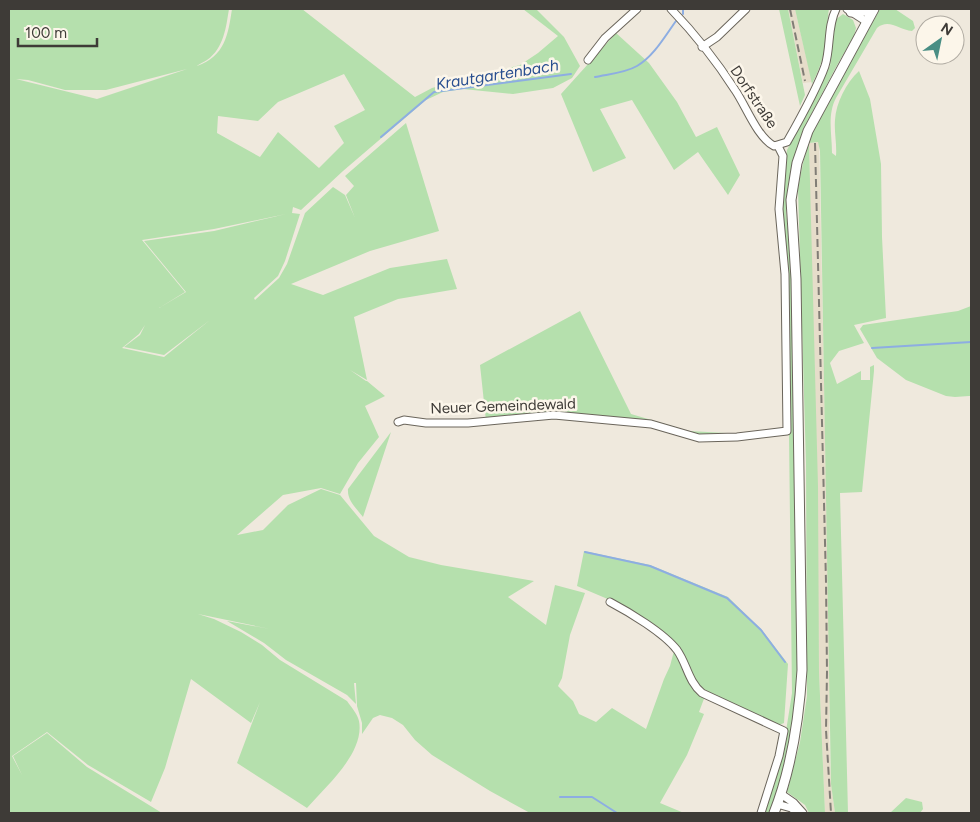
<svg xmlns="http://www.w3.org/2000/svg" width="980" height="822" font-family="Figtree,sans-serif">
	<rect width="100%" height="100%" fill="#efe9dd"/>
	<path fill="#e6ddca" d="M788,9H795L812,82L803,83Z
		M819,142L830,672L829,736L831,784L835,813H825L819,672L809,143Z"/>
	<path fill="#b5e0ad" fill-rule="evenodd" d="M9,9H229C226,27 224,48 207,60C204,62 199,64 197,66C225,56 228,35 232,9H302L415,97L432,88L520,65L538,53L558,36L523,9H536L564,37L580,66L572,78L553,88L513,94L463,89L443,92L426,100L343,171L301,210L293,207L292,213L300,214L285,261L278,276L254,298L255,300L279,278L287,264L305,213L333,187L345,195L355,218L346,195L354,186L345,176L406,123L439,231L370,251L291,284L323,295L390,268L447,259L457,289L398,299L354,317L367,380L350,370L366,381H367L385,396L365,406L379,437L358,463L340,494L321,488L283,495L237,535L263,530L288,505L321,489L340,495L374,536L409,557L441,565L534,581L508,597L546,625L555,585L585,593L570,635L562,678L558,686L573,701L579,714L596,722L612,708L646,729L664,679L670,666L674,651C684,666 686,688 705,696L699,712L704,714L687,755L660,803L684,813H530L490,791L432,755L415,740L403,725L392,718L380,715L373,718L362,734V723L357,706L356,683H354L356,704L347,695L286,660L264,643L227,621L270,629L198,614L214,619L241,632L262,645L280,660L347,701C351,707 357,713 359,721C365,753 326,786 307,808L237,763L260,702L251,723L191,679L165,768L151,802L88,765L47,732L12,756L22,775L13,756L47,733L87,767L162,813H9ZM187,69L97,99L16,79L28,80L65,90H106ZM344,74L365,110L334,126L344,143L319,168L278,132L260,157L217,133L218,116L258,121L278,102ZM286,214L214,231L144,241L186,292L159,308L185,292L142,240L214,229ZM210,320L164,357L122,348L139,334L145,325L140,335L124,347L164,355Z
		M779,9H788L805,95L800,106Z
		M795,9H829C827,20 828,30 826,42C824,57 819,70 812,84Z
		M880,9H895L913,21L915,28L912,31C899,30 889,18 877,28L836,98C827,115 832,134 832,153L836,156C837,144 834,132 835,120C836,103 846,83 859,71L870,99L881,164L882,237L886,318L854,325L864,343L839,351L830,363L837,384L861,371V380H870V367L874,365V371L862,492L840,493L848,813H835L831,784L820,151L818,142L809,143L818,486L819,672L825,813H809L805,805L787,792L800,742L807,696L806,463L798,189C802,167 806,146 815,126Z
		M843,14L853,20L856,28L854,36L836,67L803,130L795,155L788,184L786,212L792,261L799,558L797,710L780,783L769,813H763L784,744L792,693L789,433L782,187L787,150L830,66L835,20Z
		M616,33L649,63L677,102L696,137L717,127L740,175L728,195L698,152L674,170L632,100L600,109L626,158L593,172L561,94Z
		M971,306V396H969L955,397L946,396L906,380L877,358L860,329L863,325L958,311Z
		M580,311L631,414L689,431L726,433L706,437L659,424L560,414L558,412L486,421L480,365Z
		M391,432L363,517C356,508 347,500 348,489Z
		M584,551L650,565L728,597L762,630L788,664L784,723L779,725L699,688L678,647L610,600L577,586Z
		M906,798L922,802L923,809L920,813H890Z"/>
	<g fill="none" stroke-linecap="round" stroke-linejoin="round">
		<path stroke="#8dade2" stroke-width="2" d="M683,14V9
			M595,77C609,74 625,73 637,66C654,56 665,36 676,21
			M381,137L434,92L571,74
			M872,348L971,342
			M585,552L650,566L727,598L761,630L785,662
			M560,797H592L617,813"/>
		<g stroke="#6a655b" stroke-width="9">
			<path id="minor" d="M671,9C694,33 717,62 735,90C746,106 757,137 774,146L787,142C800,119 816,91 825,66C831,47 827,27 836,9
				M847,9L867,22
				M702,47L717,37L746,9
				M588,60L605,38L637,9
				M398,422L404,420L426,423H468L554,415L651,424L699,438L737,437L787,431L785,274L779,209L783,156L778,146
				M610,602C629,612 664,633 677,650C687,664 688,681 702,693L784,731L779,756L761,813
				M781,794L794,803L803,813
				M777,804L791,808L798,813"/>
		</g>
		<g stroke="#6a655b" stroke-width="11">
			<path id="major" d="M851,12L865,11L869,9
				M774,813C792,767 799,720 802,670L796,279L791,200L797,163L808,131L874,9"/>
		</g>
		<use href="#minor" stroke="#fff" stroke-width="7"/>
		<use href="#major" stroke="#fff" stroke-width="9"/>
		<path stroke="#817d76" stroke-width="2" stroke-dasharray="8 4" stroke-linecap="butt" d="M790,9L805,81
			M815,143L826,582L827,672L826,730L831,813"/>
	</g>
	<g text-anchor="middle" stroke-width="5" stroke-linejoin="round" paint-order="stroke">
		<g font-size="15" fill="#3e3b37" stroke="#fcf6ea">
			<text transform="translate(754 97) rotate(56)" y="5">Dorfstraße</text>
			<text transform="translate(503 406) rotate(-2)" y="5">Neuer Gemeindewald</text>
		</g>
		<g font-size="16" font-style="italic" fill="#294f90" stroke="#fcf6ea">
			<text transform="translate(497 74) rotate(-9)" y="6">Krautgartenbach</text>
		</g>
	</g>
	<rect width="980" height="822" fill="none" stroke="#3e3b37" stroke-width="20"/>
	<g transform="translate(940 40) rotate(33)"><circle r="24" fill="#fcf6ea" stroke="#b0aba2"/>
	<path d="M0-4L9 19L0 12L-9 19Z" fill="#498e84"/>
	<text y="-8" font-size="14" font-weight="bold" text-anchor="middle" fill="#3e3b37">N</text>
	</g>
	<path d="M18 38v8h79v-8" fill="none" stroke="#3e3b37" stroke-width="2.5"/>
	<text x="25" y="38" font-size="15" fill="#3e3b37" stroke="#fcf6ea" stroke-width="4" paint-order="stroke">100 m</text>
</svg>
